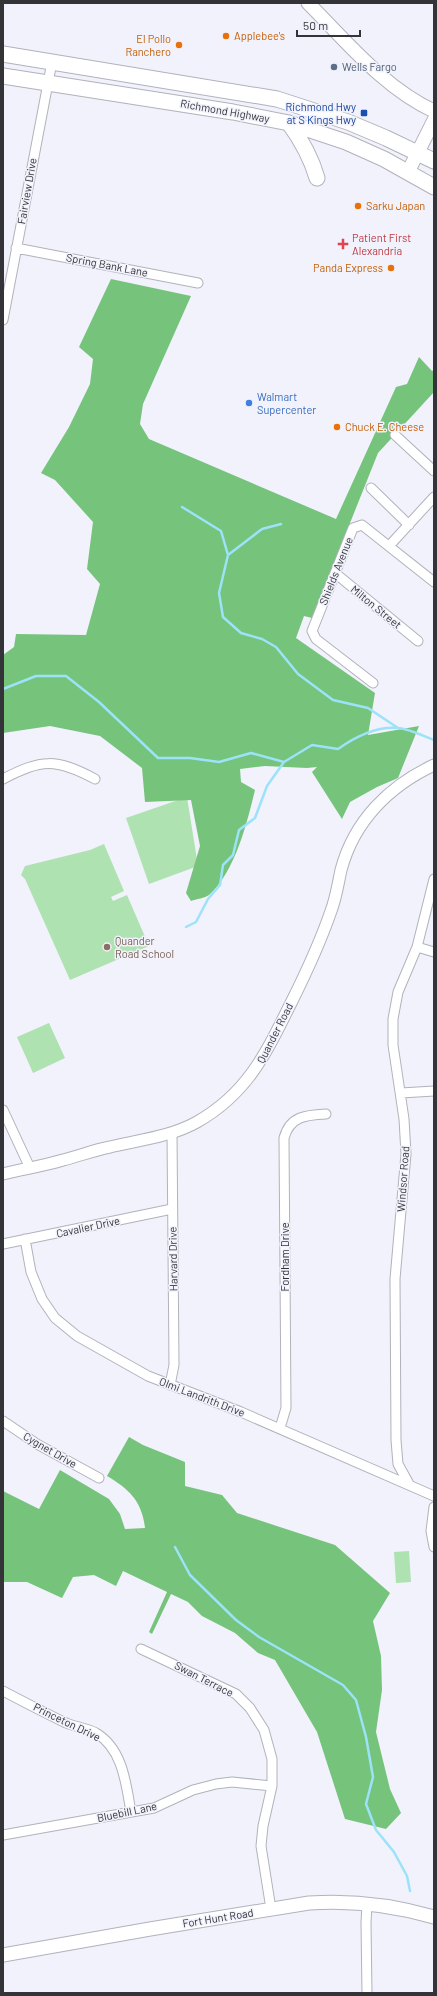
<svg xmlns="http://www.w3.org/2000/svg" width="437" height="1996" font-family="Barlow,sans-serif">
	<rect width="100%" height="100%" fill="#f1f2fc"/>
	<path fill="#aee2b1" d="M187,797L198,866L149,884L126,818Z
		M104,844L124,891L111,897L113,901L127,895L149,946L70,980L25,879L21,875L25,866L90,850Z
		M49,1023L65,1058L33,1073L17,1037Z
		M409,1551L411,1582L396,1583L394,1552Z"/>
	<path fill="#76c37c" d="M111,279L191,296L143,404L140,424L149,439L336,519L396,387L407,384L419,357L432,371L434,370V392L378,453L312,618L304,616L296,638L375,693L368,735L419,726L398,778L377,787L350,802L342,819L312,772L317,767L307,768L265,766L240,769L241,782L255,790C247,823 235,872 209,895C205,898 196,899 191,901L186,893L200,846L191,800L145,802L142,768L100,736L50,726L3,733V655L14,647L16,634L86,635L100,584L87,569L93,522L55,480L41,473L69,427L90,384L93,359L79,347Z
		M129,1437L143,1445L185,1462V1486L222,1495L237,1513L335,1545L390,1593L373,1621L381,1656L382,1690L376,1732L390,1789L401,1813L386,1829L345,1819L317,1732L275,1660L258,1653L235,1633L202,1616L188,1602L171,1594L152,1634L149,1632L167,1592L123,1571L116,1586L94,1575L73,1577L62,1598L27,1582H3V1491L39,1509L60,1470L109,1499L120,1514L125,1529L145,1528C142,1501 129,1489 107,1476Z"/>
	<g fill="none" stroke-linecap="round" stroke-linejoin="round">
		<path stroke="#9ce2f8" stroke-width="2.5" d="M182,507L221,531L228,555
			M281,524L262,529L228,555L219,593L223,617L241,633L262,639L276,647L298,674L333,700L368,708L398,728
			M3,689L36,676H66L99,702L158,758H190L219,762L251,753L284,762L312,745L338,749C355,737 377,726 398,728C410,729 423,736 434,740
			M186,927L196,922L208,899L220,885L223,865L233,855L239,830L255,818L267,786L284,762
			M175,1547L190,1575L236,1620L259,1637L343,1685L356,1700L366,1737L373,1777L366,1804L376,1830L394,1852L407,1876L410,1891"/>
		<g stroke="#b1b2bb" stroke-width="11">
			<path id="minor" d="M16,248L198,283
				M3,320L52,62
				M395,435L434,471
				M371,488L409,525
				M389,546L434,497
				M335,573L418,641
				M373,683L316,639L312,631L353,528L362,525L434,582
				M3,779C42,759 55,758 95,779
				M417,947L434,952
				M401,1093L434,1091
				M3,1110L30,1168
				M25,1239L31,1272L42,1299L55,1318L77,1336L148,1376L241,1412L434,1496
				M3,1244L172,1209
				M170,1385L174,1365L172,1133
				M3,1421L37,1444L99,1478
				M280,1428L286,1408L284,1138C290,1116 306,1115 326,1114
				M409,1484L398,1464L396,1440L395,1279L406,1154L404,1119L393,1045V1019L398,992L417,947L434,879
				M434,1507L431,1531L434,1547
				M141,1649L236,1694L250,1708L264,1730L272,1759V1786L263,1826L261,1846L271,1909
				M3,1691C24,1702 45,1713 66,1723C76,1727 87,1728 96,1733C123,1749 126,1784 131,1812
				M3,1835L154,1808L193,1790L216,1784L232,1782L272,1786
				M367,1993L366,1923L367,1904"/>
		</g>
		<g stroke="#b1b2bb" stroke-width="13">
			<path id="tertiary" d="M3,1174C23,1169 43,1166 63,1160C79,1156 94,1150 110,1147C139,1140 170,1137 197,1122C248,1093 266,1053 291,1003C306,973 320,943 331,911C336,898 338,884 341,870C354,821 389,786 434,765"/>
		</g>
		<g stroke="#b1b2bb" stroke-width="15">
			<path id="secondary" d="M308,3C345,40 385,89 434,111
				M408,172L434,120
				M3,1955L150,1929L309,1903C351,1900 393,1905 434,1917"/>
		</g>
		<g stroke="#b1b2bb" stroke-width="17">
			<path id="trunk" d="M3,54L277,99L348,122L386,138L434,161
				M3,76L233,112L289,123L346,142L384,159L434,187
				M289,123C302,141 311,157 317,178"/>
		</g>
		<use href="#minor" stroke="#fff" stroke-width="9"/>
		<use href="#tertiary" stroke="#fff" stroke-width="11"/>
		<use href="#secondary" stroke="#fff" stroke-width="13"/>
		<use href="#trunk" stroke="#fff" stroke-width="15"/>
	</g>
	<g fill="#e8710a" stroke="#f1f2fc" stroke-width="1.5">
		<circle cx="226" cy="36" r="4"/>
		<circle cx="179" cy="45" r="4"/>
		<circle cx="358" cy="206" r="4"/>
		<circle cx="391" cy="268" r="4"/>
		<circle cx="337" cy="427" r="4"/>
	</g>
	<circle fill="#5c6f8a" stroke="#f1f2fc" stroke-width="1.5" cx="334" cy="67" r="4"/>
	<rect fill="#1a4fb4" stroke="#f1f2fc" stroke-width="1.5" x="360" y="109" width="8" height="8" rx="2"/>
	<path fill="#e0444e" stroke="#f1f2fc" stroke-width="1.5" d="M341 238h4v4h4v4h-4v4h-4v-4h-4v-4h4z"/>
	<circle fill="#3f7fe0" stroke="#f1f2fc" stroke-width="1.5" cx="249" cy="403" r="4"/>
	<circle fill="#8d6e63" stroke="#f1f2fc" stroke-width="1.5" cx="107" cy="947" r="4"/>
	<g text-anchor="middle" stroke-width="3" stroke-linejoin="round" paint-order="stroke">
		<g font-size="11" fill="#c56008" stroke="#f1f2fc" text-anchor="start">
			<text x="234" y="40">Applebee's</text>
			<text x="171" y="43" text-anchor="end">El Pollo<tspan x="171" dy="13">Ranchero</tspan></text>
			<text x="366" y="210">Sarku Japan</text>
			<text x="383" y="272" text-anchor="end">Panda Express</text>
			<text x="345" y="431">Chuck E. Cheese</text>
		</g>
		<g font-size="11" fill="#4e5e75" stroke="#f1f2fc" text-anchor="start">
			<text x="342" y="71">Wells Fargo</text>
		</g>
		<g font-size="11" fill="#164399" stroke="#f1f2fc" text-anchor="end">
			<text x="356" y="111">Richmond Hwy<tspan x="356" dy="13">at S Kings Hwy</tspan></text>
		</g>
		<g font-size="11" fill="#343438" stroke="#f1f2fc">
			<text transform="translate(225 111) rotate(10)" y="4">Richmond Highway</text>
			<text transform="translate(27 191) rotate(-80)" y="4">Fairview Drive</text>
			<text transform="translate(107 265) rotate(11)" y="4">Spring Bank Lane</text>
			<text transform="translate(336 571) rotate(-68)" y="4">Shields Avenue</text>
			<text transform="translate(376 607) rotate(39)" y="4">Milton Street</text>
			<text transform="translate(275 1033) rotate(-63)" y="4">Quander Road</text>
			<text transform="translate(403 1179) rotate(-86)" y="4">Windsor Road</text>
			<text transform="translate(88 1227) rotate(-12)" y="4">Cavalier Drive</text>
			<text transform="translate(285 1257) rotate(-90)" y="4">Fordham Drive</text>
			<text transform="translate(173 1259) rotate(-91)" y="4">Harvard Drive</text>
			<text transform="translate(202 1397) rotate(21)" y="4">Olmi Landrith Drive</text>
			<text transform="translate(50 1450) rotate(30)" y="4">Cygnet Drive</text>
			<text transform="translate(204 1679) rotate(27)" y="4">Swan Terrace</text>
			<text transform="translate(67 1722) rotate(26)" y="4">Princeton Drive</text>
			<text transform="translate(127 1812) rotate(-12)" y="4">Bluebill Lane</text>
			<text transform="translate(218 1918) rotate(-9)" y="4">Fort Hunt Road</text>
		</g>
		<g font-size="11" fill="#be3a42" stroke="#f1f2fc" text-anchor="start">
			<text x="352" y="242">Patient First<tspan x="352" dy="13">Alexandria</tspan></text>
		</g>
		<g font-size="11" fill="#366cbe" stroke="#f1f2fc" text-anchor="start">
			<text x="257" y="401">Walmart<tspan x="257" dy="13">Supercenter</tspan></text>
		</g>
		<g font-size="11" fill="#785e54" stroke="#f1f2fc" text-anchor="start">
			<text x="115" y="945">Quander<tspan x="115" dy="13">Road School</tspan></text>
		</g>
	</g>
	<rect width="437" height="1996" fill="none" stroke="#343438" stroke-width="8"/>
	<path d="M297 30v6h63v-6" fill="none" stroke="#343438" stroke-width="2"/>
	<text x="303" y="30" font-size="12" fill="#343438" stroke="#f1f2fc" stroke-width="3" paint-order="stroke">50 m</text>
</svg>
